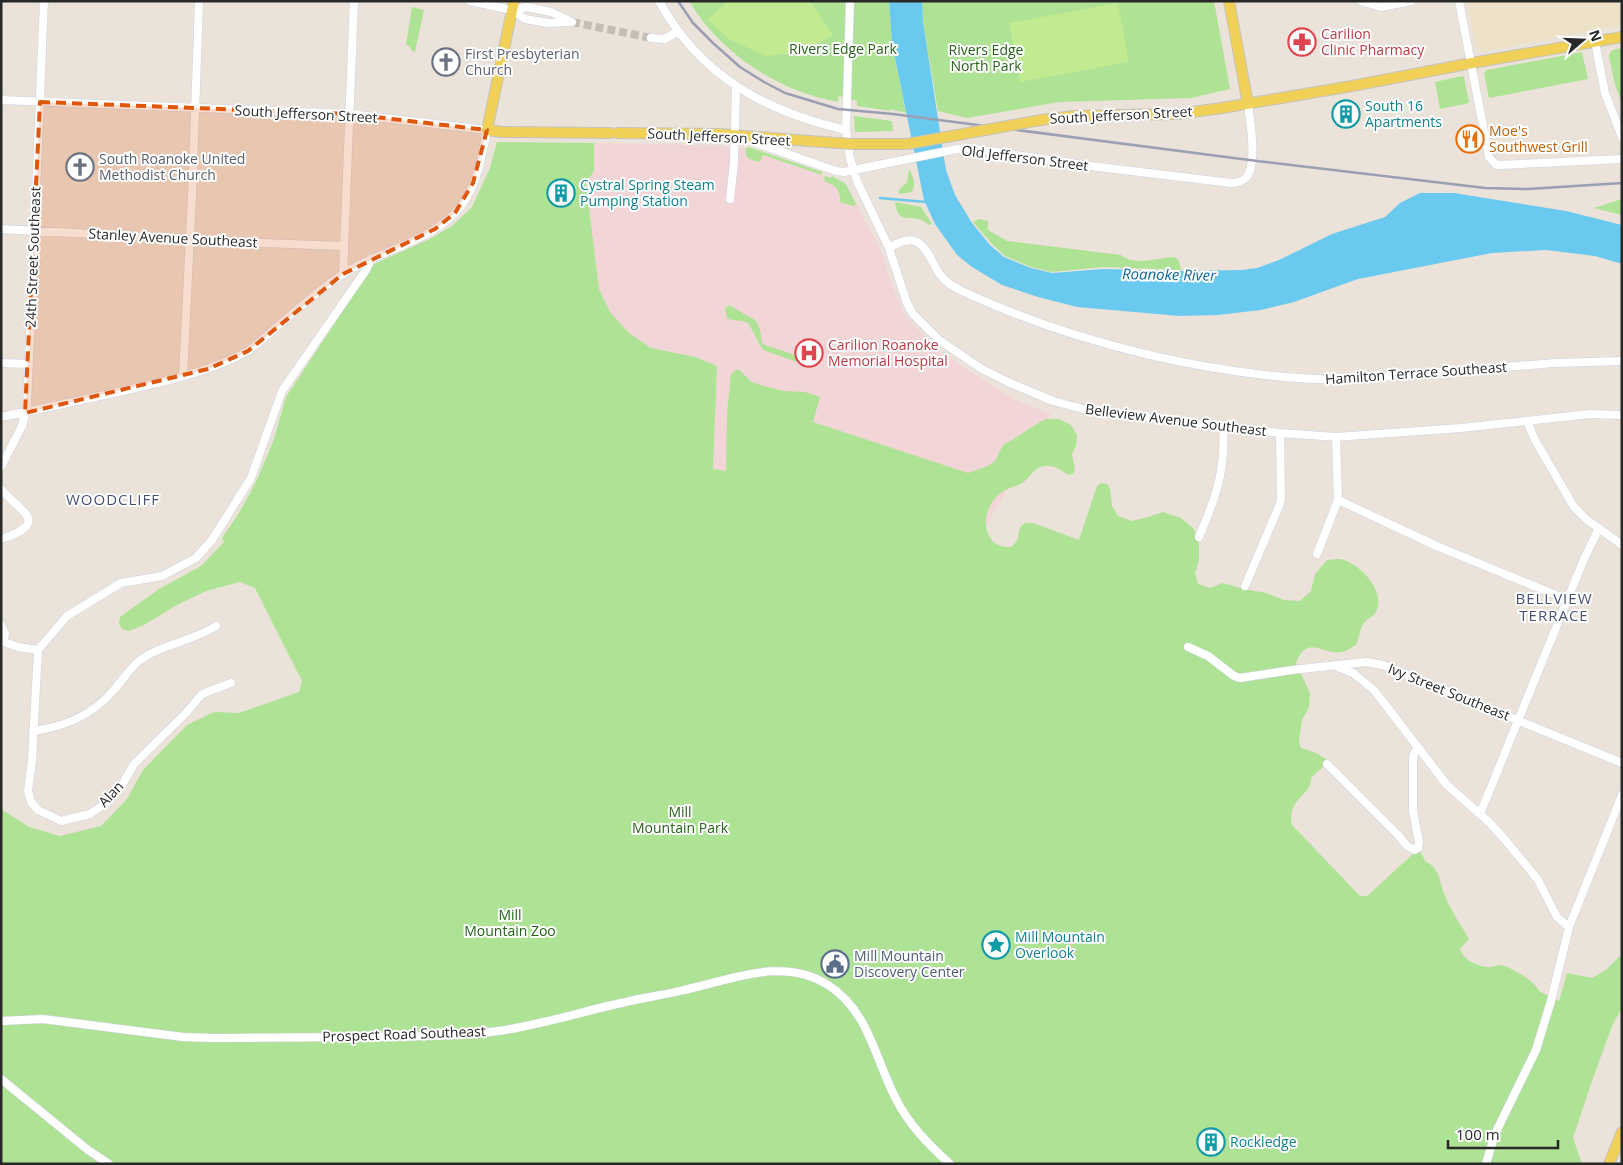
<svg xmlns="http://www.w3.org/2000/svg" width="1623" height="1165" font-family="'Open Sans',sans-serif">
	<rect width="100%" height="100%" fill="#ebe3d9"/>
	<path fill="#ede2c8" d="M1467,1H1613L1622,8V25L1481,52L1476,48Z"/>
	<path fill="#f2d6d7" d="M594,143L715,145L750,149L843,182L847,186L882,252L891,282L905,316L937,349L977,376L1012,398L1051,414L968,558L736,473L713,470L717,366L695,357L651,348L629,333L610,312L599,289L586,183L594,171Z"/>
	<path fill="#aee294" d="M689,1H889L892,43L906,113L890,109L891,111L857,106V101L839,96L838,102C778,91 721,54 689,1Z
		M922,1H1214L1230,89L1191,98L1059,102L967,118L938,111L923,22Z
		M412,7L424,10L415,52L412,51L409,46L406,45Z
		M1622,48V103L1615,85L1609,56C1610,49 1615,49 1622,48Z
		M1582,52L1588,79L1489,98L1484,73L1487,70Z
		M1462,76L1464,77L1469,103L1440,109L1435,82Z
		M854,116L892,121L893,131L855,132Z
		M497,142L594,143V171L586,183L599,289L610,312L629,333L651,348L695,357L717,366L713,469L726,471L727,412L731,374L738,369L752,382L767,387L784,391L805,392L820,397L813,422L968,473L988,466L995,461L1003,445L1017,437L1030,428L1046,419H1059L1071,425L1077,435L1076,446L1072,454L1075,470L1073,474L1068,475C1058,467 1045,461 1034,471C1031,474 1029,477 1026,480C1020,486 1010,487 1002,492C989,501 981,521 989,536C994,545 1001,547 1011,547L1017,541L1020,527L1025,523H1033L1079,540L1097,486L1101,483L1107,484L1110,489L1112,506L1118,516L1132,521L1148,517L1163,512L1181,518L1194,529L1199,545V560L1195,573L1198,584L1210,588L1223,583L1244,589L1266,593L1284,600L1300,601L1311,591L1315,574L1327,560C1331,560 1335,559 1339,559C1357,561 1382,587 1378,606C1375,618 1371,615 1364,623C1360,628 1359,639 1356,645C1352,647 1347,651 1342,652C1322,656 1308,633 1296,663L1310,693L1309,707L1302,720L1299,741L1301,748L1316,753L1329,761L1311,778C1311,797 1287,797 1292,825L1360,896H1367L1414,853L1420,851L1426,862C1440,867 1440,885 1445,896C1451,911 1461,925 1469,939L1460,949C1463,960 1477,966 1488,967C1492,968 1496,965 1500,965C1510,966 1536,982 1539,991L1559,1001L1567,973L1592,978L1606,970L1622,954V1008L1612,1026L1591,1084L1573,1138L1582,1164H1V809L29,827L60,836L101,826L127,799L143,770L187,725L214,712L239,713L299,692L302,681L255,588L240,582L206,591L175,606L144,625L129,631L122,629L119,624L120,617L159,589L201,566L224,542L222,538L239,513L256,482L273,442L286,397L374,264L430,239L452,226L472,207L490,168Z
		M749,147L822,172V175L763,155L760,162C753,160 743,160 746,148Z
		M909,170H910C913,177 916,185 912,192L899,194V190L907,182Z
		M825,176L831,178L832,176L846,184L856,204L853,206L840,202C841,189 835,185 824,181Z
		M1622,199V215L1594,208Z
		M895,202L921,207L932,224L929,225C914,210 898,229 895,202Z
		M979,219L988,221V230L1007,241L1121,255C1134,267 1160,257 1175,257L1179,261L1181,270L1103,267L1052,272L1031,267L1005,256L992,244L973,222Z
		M729,305L755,320L760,329L762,344L795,355L797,349C804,348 815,357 816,364L813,365L807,362H797L763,350L748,323C741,319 733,322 727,318L725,309Z"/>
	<path fill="#c2ea90" d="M728,1H810L833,35L804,52L765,56L729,39L707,19Z
		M1118,3L1129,62L1020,82L1009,23Z"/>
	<path fill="#6ac9ef" d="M889,1H922L923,22L946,170L955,195L972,223L990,245L1004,257L1031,268L1052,273L1103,269L1183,271L1242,270L1257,268L1279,260L1332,234L1385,217L1400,203L1420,193H1454L1566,211L1622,225V264L1595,256L1546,250L1492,253L1358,279L1294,302L1261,310L1218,315L1180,316L1077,307L1038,297L1002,285L972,267L957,255L935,224L924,200L892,43Z"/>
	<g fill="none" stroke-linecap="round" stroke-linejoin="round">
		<path stroke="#6ac9ef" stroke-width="2.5" d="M880,198L926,202"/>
		<path stroke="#c4beb6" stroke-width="8" stroke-dasharray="8 4" stroke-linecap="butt" d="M572,22L651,38"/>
		<g stroke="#ced2e1" stroke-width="9">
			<path id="minor" d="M470,1L512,10L527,7L551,12L572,22
				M659,1C700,76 766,112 846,130
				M850,1L846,130L850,158L857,181L889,248L907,303L913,314L939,340L982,369L1008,382L1053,401L1091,411L1280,433L1336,437L1461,428L1590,414L1622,415
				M1361,1L1381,7L1411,1
				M1459,1L1489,157L1495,164L1499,165L1622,159
				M512,10L525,19L548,23L569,22
				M651,38L665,39L678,31
				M1595,42L1605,93L1622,137
				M1,100L349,114L487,130C482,156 477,185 461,206C436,240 378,251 343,274C309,296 280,326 248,351C213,370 174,379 136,388C91,398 46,408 1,417
				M745,139L836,171L844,172L957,149L968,148L1090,166L1231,183C1237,183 1241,182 1246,178C1258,164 1250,121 1248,104
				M730,199L734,163L736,87
				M1,229L262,243L344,246
				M889,248C896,244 906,238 914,241C927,244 933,266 941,276C946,283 954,287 962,291C1075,344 1218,378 1343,380L1555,363L1622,361
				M343,274L354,1
				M1,363L29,364
				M183,376L192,197L199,1
				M1527,421L1535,440L1574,507L1586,519L1622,545
				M1,467L22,426L27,407L44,1
				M1,489C20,512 52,522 1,539
				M1338,500L1439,547L1568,600
				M1199,537C1216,497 1226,470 1223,425
				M1317,554L1338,500L1336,437
				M1245,586L1280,504L1281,497L1280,433
				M1,625L5,633L4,642
				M4,642L18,647L38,650
				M1188,647L1208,656L1234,676L1240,678L1292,670L1366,662L1383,665L1622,763
				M38,650L67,616L121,583L162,576L196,558L212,540L251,478L282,391L366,270L371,259
				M38,650L32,761L28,791L31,802L38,810L61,821L90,814L106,803L121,787L134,764L186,713L202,694L231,683
				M1338,667L1353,673L1374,690L1447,785L1490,823L1507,842L1538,880L1557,917L1569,927
				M33,731C63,727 91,716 111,693C121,683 128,670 139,661C159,645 193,641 216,626
				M1327,764L1399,836L1407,846L1415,850L1418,848L1419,842L1413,811V760L1414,754L1417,748
				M1480,814L1584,559L1599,528
				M1,1021L43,1019L183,1037L214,1038C263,1038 313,1037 362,1037C408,1036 453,1037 498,1031C541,1025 583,1011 626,1002C645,997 665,995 684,990C731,980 783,956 828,985C869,1011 875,1059 896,1099C909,1125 929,1145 950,1164
				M1,1079L88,1150L109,1164
				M1486,1164L1495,1134L1536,1050L1551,1001L1569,927L1622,795"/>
		</g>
		<g stroke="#c3c3c3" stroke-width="12">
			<path id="major" d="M514,1L487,130L502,132L610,133
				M1229,1L1248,104
				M1222,108L1352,86L1472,63L1622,37
				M617,133L719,134L809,141
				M1609,1164L1622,1132"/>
		</g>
		<use href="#minor" stroke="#fff" stroke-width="8"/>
		<use href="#major" stroke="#f1d058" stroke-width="10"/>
		<path stroke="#9c9fb3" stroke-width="2.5" d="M678,1L693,23L713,43L740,67L764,82L785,93L838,109L893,114L1257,161L1485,188L1528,189L1622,183"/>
		<g stroke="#c3c3c3" stroke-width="12" stroke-linecap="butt">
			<path id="major-bridge" d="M809,141L852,144H907L1041,120L1074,116L1178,114L1222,108"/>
		</g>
		<use href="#major-bridge" stroke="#f1d058" stroke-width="10"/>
	</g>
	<path fill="#de570d" fill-opacity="0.2" stroke="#de570d" stroke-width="4" stroke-dasharray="10 6" stroke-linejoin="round" d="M40,102L349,114L487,130L473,183L455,213L435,229L343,274L248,351L208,369L25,413Z"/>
	<defs>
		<g id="pharmacy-ring" transform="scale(1.4375)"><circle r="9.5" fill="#fff" stroke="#e0444e" stroke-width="1.5"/><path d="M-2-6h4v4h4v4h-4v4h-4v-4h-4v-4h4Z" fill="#e0444e"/></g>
		<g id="church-ring" transform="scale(1.4375)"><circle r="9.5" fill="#fff" stroke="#6b7280" stroke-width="1.5"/><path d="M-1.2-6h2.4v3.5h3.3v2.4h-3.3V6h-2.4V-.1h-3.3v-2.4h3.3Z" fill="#6b7280"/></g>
		<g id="building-ring" transform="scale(1.4375)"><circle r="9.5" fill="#fff" stroke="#0f9aa8" stroke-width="1.5"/><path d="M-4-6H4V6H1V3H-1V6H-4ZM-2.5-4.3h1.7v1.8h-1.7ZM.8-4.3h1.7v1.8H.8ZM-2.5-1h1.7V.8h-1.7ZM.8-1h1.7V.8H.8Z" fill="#0f9aa8"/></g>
		<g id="restaurant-ring" transform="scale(1.4375)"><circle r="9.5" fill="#fff" stroke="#e8710a" stroke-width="1.5"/><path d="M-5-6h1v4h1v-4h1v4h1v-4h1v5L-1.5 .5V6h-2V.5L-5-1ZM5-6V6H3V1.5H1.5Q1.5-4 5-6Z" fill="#e8710a"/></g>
		<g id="hospital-ring" transform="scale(1.4375)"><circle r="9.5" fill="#fff" stroke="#e0444e" stroke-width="1.5"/><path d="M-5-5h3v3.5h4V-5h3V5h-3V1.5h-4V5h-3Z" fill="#e0444e"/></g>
		<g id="sight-ring" transform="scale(1.4375)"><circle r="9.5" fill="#fff" stroke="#0f9aa8" stroke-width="1.5"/><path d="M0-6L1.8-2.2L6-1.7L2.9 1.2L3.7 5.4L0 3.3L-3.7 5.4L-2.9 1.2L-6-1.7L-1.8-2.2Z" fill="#0f9aa8"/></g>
		<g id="civic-ring" transform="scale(1.4375)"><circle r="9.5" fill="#fff" stroke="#5c6f8a" stroke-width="1.5"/><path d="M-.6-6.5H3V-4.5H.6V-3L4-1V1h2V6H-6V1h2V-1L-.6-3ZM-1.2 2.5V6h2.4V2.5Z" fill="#5c6f8a"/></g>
	</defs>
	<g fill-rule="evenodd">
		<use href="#pharmacy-ring" x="1302" y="42"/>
		<use href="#church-ring" x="446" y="62"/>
		<use href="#building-ring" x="1346" y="114"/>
		<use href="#restaurant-ring" x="1470" y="139"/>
		<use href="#church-ring" x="80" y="167"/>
		<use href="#building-ring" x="561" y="193"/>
		<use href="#hospital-ring" x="809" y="353"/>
		<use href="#sight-ring" x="996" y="945"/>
		<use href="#civic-ring" x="835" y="964"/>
		<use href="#building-ring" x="1211" y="1142"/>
	</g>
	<g text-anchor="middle" stroke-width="4" stroke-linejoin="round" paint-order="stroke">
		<g font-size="14" fill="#be3a42" stroke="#fff" text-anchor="start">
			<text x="1321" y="39">Carilion<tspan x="1321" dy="16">Clinic Pharmacy</tspan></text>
			<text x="828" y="350">Carilion Roanoke<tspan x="828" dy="16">Memorial Hospital</tspan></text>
		</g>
		<g font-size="14" fill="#276419" stroke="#fff">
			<text x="843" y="54">Rivers Edge Park</text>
			<text x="986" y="55">Rivers Edge<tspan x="986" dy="16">North Park</tspan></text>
			<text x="680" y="817">Mill<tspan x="680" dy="16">Mountain Park</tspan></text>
			<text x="510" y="920">Mill<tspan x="510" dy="16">Mountain Zoo</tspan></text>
		</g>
		<g font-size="14" fill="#5b616d" stroke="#fff" text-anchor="start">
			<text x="465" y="59">First Presbyterian<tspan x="465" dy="16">Church</tspan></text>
			<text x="99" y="164">South Roanoke United<tspan x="99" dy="16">Methodist Church</tspan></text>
		</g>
		<g font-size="14" fill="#0d838f" stroke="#fff" text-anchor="start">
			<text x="1365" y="111">South 16<tspan x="1365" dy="16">Apartments</tspan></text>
			<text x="580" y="190">Cystral Spring Steam<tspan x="580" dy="16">Pumping Station</tspan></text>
			<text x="1015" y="942">Mill Mountain<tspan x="1015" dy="16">Overlook</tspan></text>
			<text x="1230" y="1147">Rockledge</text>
		</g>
		<g font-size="14" fill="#282828" stroke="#fff">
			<text transform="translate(306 114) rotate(3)" y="5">South Jefferson Street</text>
			<text transform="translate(1121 115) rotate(-3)" y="5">South Jefferson Street</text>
			<text transform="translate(719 137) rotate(3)" y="5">South Jefferson Street</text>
			<text transform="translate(1025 158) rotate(7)" y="5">Old Jefferson Street</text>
			<text transform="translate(173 238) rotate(3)" y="5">Stanley Avenue Southeast</text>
			<text transform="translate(33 257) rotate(-88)" y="5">24th Street Southeast</text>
			<text transform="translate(1416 373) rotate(-4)" y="5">Hamilton Terrace Southeast</text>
			<text transform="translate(1176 420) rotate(7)" y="5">Belleview Avenue Southeast</text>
			<text transform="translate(1449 692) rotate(22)" y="5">Ivy Street Southeast</text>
			<text transform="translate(111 794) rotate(-47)" y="5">Alan</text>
			<text transform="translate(404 1034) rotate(-2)" y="5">Prospect Road Southeast</text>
		</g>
		<g font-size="14" fill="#c56008" stroke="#fff" text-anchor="start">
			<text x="1489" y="136">Moe's<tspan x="1489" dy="16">Southwest Grill</tspan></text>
		</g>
		<g font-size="14" fill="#4e5e75" stroke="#fff" text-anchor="start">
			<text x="854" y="961">Mill Mountain<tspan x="854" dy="16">Discovery Center</tspan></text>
		</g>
		<g font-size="15" font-style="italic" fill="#0c6598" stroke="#fff">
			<text transform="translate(1169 275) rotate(1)" y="5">Roanoke River</text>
		</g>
		<g font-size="15" letter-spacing="1" fill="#485078" stroke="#fff">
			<text x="113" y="505">WOODCLIFF</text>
			<text x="1554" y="604">BELLVIEW<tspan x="1554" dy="17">TERRACE</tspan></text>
		</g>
	</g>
	<rect width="1623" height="1165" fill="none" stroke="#282828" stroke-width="5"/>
	<g transform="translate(1583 40) rotate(71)" stroke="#ffffff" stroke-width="4" paint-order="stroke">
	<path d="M0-4L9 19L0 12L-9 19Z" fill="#282828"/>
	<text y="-8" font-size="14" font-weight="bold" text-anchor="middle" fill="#282828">N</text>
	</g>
	<path d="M1448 1140v8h110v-8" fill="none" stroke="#282828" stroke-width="2.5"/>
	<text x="1456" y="1140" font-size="15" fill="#282828" stroke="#ffffff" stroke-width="4" paint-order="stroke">100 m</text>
</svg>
